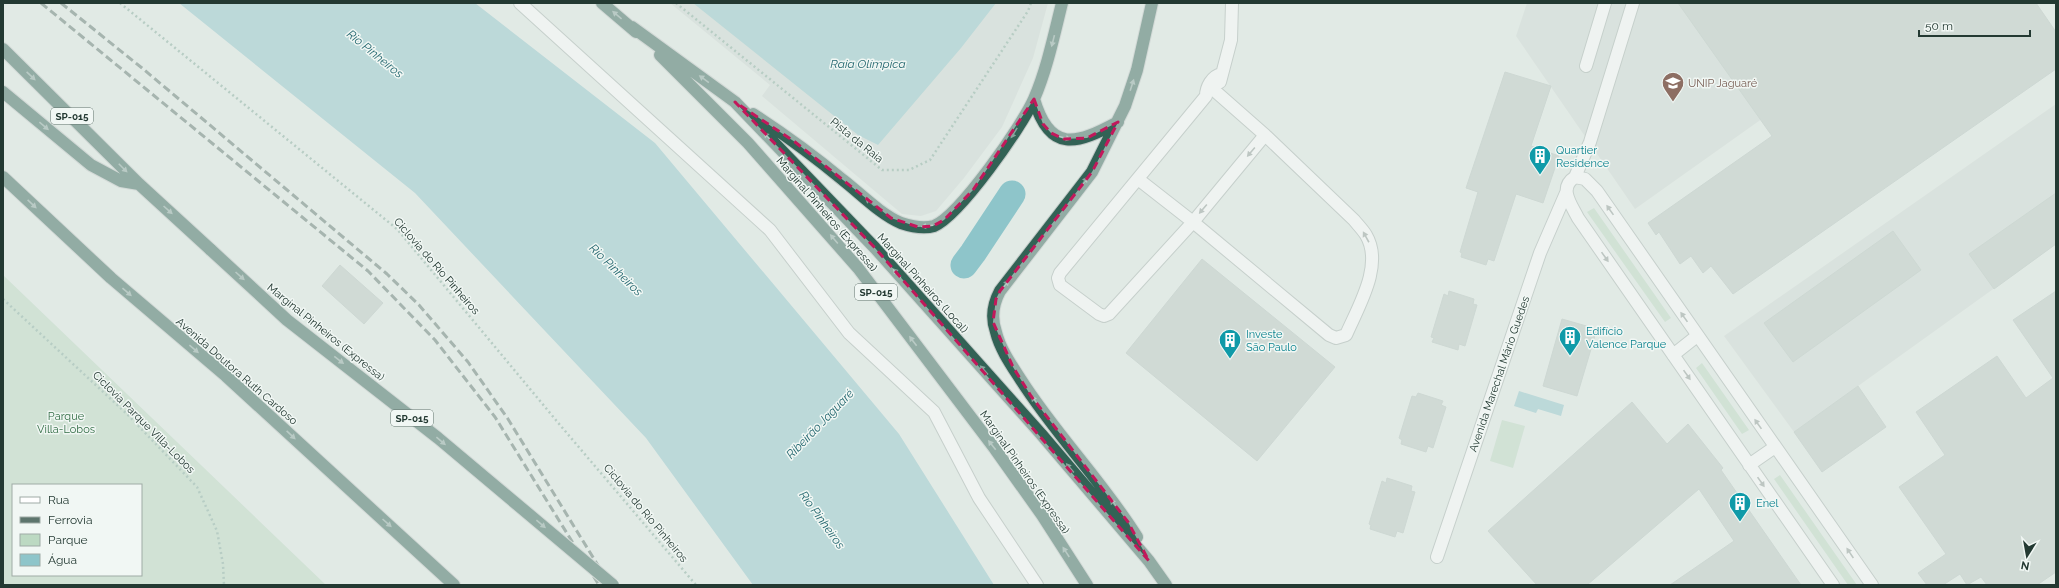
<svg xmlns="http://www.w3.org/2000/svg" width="2059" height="588" font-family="Raleway,sans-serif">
	<rect width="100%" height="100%" fill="#e1eae5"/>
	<path fill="#cfdad4" d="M670,3H1048L1033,58L1002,127L964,178L936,211L921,216L902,214L762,96L770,85Z
		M1527,3H1925L1635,209L1516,36Z
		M2056,104V244L1794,432L1724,336Z"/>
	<path fill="#bcd9c2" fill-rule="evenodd" d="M1594,208L1671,318L1665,322L1587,212Z
		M3,275L326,585H3ZM13,485H141V575H13Z
		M1702,363L1749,430L1742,434L1696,368Z
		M1502,420L1525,426L1513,468L1490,461Z
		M1780,475L1857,585H1848L1774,479Z"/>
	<path fill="#8ec5ca" d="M179,3H475L655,143L899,434L994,585H753L646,438L415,193Z
		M693,3H996L961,48L878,145L858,135Z
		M1519,391L1564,405L1561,416L1538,409L1536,413L1514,406Z"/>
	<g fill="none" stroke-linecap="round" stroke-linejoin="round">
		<path stroke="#8ec5ca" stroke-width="27" d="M964,265L973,253L1012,194"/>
	</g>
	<path fill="#bac7c1" stroke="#b4c3bc" d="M1678,3H2036L2056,32V69L1733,294L1711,266L1703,273L1691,256L1680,264L1659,232L1656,235L1648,223L1772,136Z
		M1505,72L1551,86L1531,146L1559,156L1543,203L1516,194L1494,261L1488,259L1486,265L1461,257L1462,253L1460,252L1478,192L1466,188Z
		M2056,193V244L1994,289L1969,254Z
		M1893,231L1921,270L1793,362L1764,323Z
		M1202,259L1335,367L1257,461L1126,353Z
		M340,265L383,303L364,324L322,286Z
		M1449,291L1474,299L1473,304L1477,305L1465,346L1459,344L1458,350L1432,342L1434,338L1431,337L1444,294L1448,296Z
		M2056,291V572L2037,585H1987L1981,577L1967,585L1960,574L1943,585H1927L1918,573L1946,554L1899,487L1945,455L1916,412L1997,356L2026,398L2053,378L2013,320Z
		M1562,319L1597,329L1577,396L1543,386Z
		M1858,386L1886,427L1822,472L1794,432Z
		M1418,393L1443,401L1441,405L1446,407L1433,448L1428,446L1426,452L1401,444L1402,440L1399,438L1412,396L1416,397Z
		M1632,402L1667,444L1688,424L1723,468L1721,470L1801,585H1670L1734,541L1699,489L1587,585H1537L1488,531Z
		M1387,478L1412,486L1411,491L1415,492L1403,533L1397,531L1395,537L1370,529L1371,525L1369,524L1382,481L1386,483Z"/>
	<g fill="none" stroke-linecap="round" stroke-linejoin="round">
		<g stroke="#a4b1ac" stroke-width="14">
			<path id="minor" d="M520,3L770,230L849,333L934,412L979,498L1037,585
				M1586,66L1605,3
				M1221,74C1212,76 1206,87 1206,96L1060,273L1058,278L1060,285L1099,314L1104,316L1109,314L1193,222L1265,135
				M1220,82L1231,40L1232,3
				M1575,177L1590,142L1633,3
				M1138,179L1193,222L1329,335L1336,338L1346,335C1358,307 1384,265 1366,235C1363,230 1358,225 1354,220L1265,135L1215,91
				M1673,355L1697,336
				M1749,465L1775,447
				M1437,557L1540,253L1566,193
				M1833,585L1578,218C1571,204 1558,188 1575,177L1585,179L1597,191L1872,585"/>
		</g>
		<g stroke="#c1c8c6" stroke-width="14">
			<path id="highway" d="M602,3L636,32
				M632,27L735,102L875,248L1041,434L1149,561L1166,585
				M3,49L139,184L211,250
				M660,55L748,143L858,268L995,449L1042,515L1087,585
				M3,92L91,165L121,181L139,184
				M1034,99C1050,154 1077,144 1118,122
				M753,114C784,134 814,156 843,180C861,194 880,214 901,223C910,226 924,229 934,226C960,215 1022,126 1034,99C1047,69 1054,35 1062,3
				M3,177L111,278L226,376L454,585
				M1137,537C1103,482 1056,435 1021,380C1012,366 1000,349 996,332C991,318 993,304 1000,291L1092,172L1125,106L1137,70L1152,3"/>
		</g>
		<path stroke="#84ab9c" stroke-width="2.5" stroke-dasharray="2 3" stroke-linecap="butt" d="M120,3L397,229L560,425L696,585
			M676,3L882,170H909L930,160L1028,11L1031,3
			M3,299L128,415L197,487L217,531L223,564L224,585"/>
		<use href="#minor" stroke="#fff" stroke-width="12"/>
		<use href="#highway" stroke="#326255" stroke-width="12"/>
		<path stroke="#5d756d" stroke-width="3" stroke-dasharray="8 4" stroke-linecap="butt" d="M41,3L368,271L435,340L495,417L599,585
			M61,3L142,68L387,274L419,305L468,362L508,419L610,585"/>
		<g stroke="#c1c8c6" stroke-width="14" stroke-linecap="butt">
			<path id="highway-bridge" d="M211,250L287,320L438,438L613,585"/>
		</g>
		<use href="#highway-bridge" stroke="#326255" stroke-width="12"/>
	</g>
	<defs><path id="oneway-solid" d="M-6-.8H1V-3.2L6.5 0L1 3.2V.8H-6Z"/></defs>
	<g fill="#88a59d">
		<use href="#oneway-solid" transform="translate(617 15) rotate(-140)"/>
		<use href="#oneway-solid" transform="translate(1053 41) rotate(104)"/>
		<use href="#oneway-solid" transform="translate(31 76) rotate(43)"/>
		<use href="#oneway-solid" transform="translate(704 79) rotate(-144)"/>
		<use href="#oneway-solid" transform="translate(1132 85) rotate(-72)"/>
		<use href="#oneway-solid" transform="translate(44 126) rotate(40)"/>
		<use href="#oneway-solid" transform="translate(1014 133) rotate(122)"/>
		<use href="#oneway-solid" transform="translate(768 137) rotate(-133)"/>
		<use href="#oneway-solid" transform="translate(1065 138) rotate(13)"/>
		<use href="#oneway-solid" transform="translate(123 168) rotate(45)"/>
		<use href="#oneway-solid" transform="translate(1084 182) rotate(-54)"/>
		<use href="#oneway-solid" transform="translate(870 202) rotate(-141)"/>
		<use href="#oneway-solid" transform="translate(32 204) rotate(43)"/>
		<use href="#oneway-solid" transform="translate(168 210) rotate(42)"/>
		<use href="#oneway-solid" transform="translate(927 226) rotate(173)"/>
		<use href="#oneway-solid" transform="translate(834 239) rotate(-130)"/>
		<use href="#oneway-solid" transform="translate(897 273) rotate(-132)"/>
		<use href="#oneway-solid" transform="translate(240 276) rotate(42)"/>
		<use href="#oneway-solid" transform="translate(1005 285) rotate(-52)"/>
		<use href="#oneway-solid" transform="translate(127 292) rotate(41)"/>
		<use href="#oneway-solid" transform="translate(913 341) rotate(-127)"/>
		<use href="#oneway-solid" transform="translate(194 349) rotate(40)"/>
		<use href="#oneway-solid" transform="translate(339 360) rotate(38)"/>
		<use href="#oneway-solid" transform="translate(984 370) rotate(-132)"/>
		<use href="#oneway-solid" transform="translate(1035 401) rotate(-127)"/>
		<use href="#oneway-solid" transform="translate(291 435) rotate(43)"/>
		<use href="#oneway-solid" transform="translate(441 441) rotate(40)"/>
		<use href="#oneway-solid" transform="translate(992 445) rotate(-128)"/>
		<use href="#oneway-solid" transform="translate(1070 468) rotate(-130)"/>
		<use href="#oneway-solid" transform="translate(1114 504) rotate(-127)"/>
		<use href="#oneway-solid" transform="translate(387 523) rotate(42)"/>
		<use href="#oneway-solid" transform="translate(541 524) rotate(40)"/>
		<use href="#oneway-solid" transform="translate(1066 552) rotate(-123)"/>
	</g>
	<g fill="#919c98">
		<use href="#oneway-solid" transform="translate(1251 152) rotate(130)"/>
		<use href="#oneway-solid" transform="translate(1203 209) rotate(130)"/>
		<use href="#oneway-solid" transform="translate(1610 210) rotate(-125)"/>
		<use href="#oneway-solid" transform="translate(1366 237) rotate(-119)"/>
		<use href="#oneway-solid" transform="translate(1605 257) rotate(55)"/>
		<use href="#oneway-solid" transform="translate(1684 317) rotate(-125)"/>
		<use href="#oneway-solid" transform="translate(1687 375) rotate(55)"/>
		<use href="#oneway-solid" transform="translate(1758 424) rotate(-125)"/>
		<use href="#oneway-solid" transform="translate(1761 482) rotate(55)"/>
		<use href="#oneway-solid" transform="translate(1850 553) rotate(-124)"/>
	</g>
	<path d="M0 0H2059V588H0ZM1034,99L1043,124L1051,133L1064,139L1087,138L1118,122L1092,172L1000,291L996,299L993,322L1013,367L1031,396L1128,522L1149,561L875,248L735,102L795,142L891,218L918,227L933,226L944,220L973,190Z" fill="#e1eae5" fill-opacity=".55" fill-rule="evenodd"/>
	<path fill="none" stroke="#c2185b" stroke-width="3" stroke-dasharray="8 5" stroke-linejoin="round" d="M1034,99L1043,124L1051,133L1064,139L1087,138L1118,122L1092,172L1000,291L996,299L993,322L1013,367L1031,396L1128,522L1149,561L875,248L735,102L795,142L891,218L918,227L933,226L944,220L973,190Z"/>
	<defs>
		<g id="university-pin" transform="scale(1.15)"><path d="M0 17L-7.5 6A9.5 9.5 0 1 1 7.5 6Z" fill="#8d6e63" stroke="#f1f7f4"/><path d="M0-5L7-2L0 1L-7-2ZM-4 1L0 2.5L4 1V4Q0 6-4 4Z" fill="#fff"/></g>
		<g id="building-pin" transform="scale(1.15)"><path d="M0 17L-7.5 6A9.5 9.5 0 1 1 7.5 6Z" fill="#0f9aa8" stroke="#f1f7f4"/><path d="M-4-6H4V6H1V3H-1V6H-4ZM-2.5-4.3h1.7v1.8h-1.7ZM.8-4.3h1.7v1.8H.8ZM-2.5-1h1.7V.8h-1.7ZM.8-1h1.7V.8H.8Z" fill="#fff"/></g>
	</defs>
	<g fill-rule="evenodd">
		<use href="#university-pin" x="1673" y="83"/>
		<use href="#building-pin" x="1540" y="156"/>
		<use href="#building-pin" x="1570" y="337"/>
		<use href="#building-pin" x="1230" y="340"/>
		<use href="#building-pin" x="1740" y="503"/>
	</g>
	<g text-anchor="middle" stroke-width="3" stroke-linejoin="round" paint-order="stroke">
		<g fill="#f1f7f4" stroke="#61726c" stroke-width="1">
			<rect x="51" y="108" width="42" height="16" rx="3"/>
			<rect x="855" y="284" width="42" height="16" rx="3"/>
			<rect x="391" y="410" width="42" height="16" rx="3"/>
		</g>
		<g font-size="10" font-weight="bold" fill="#233932">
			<text x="72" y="120">SP-015</text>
			<text x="876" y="296">SP-015</text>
			<text x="412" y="422">SP-015</text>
		</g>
		<g font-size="11" fill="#785e54" stroke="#f1f7f4" text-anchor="start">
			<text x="1688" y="87">UNIP Jaguaré</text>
		</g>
		<g font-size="11" fill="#233932" stroke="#f1f7f4">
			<text transform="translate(857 140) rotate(39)" y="4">Pista da Raia</text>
			<text transform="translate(827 214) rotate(49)" y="4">Marginal Pinheiros (Expressa)</text>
			<text transform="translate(437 266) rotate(49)" y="4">Ciclovia do Rio Pinheiros</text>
			<text transform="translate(923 283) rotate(48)" y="4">Marginal Pinheiros (Local)</text>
			<text transform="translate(326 332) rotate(39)" y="4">Marginal Pinheiros (Expressa)</text>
			<text transform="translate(237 371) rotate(41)" y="4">Avenida Doutora Ruth Cardoso</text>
			<text transform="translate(1499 374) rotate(-71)" y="4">Avenida Marechal Mário Guedes</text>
			<text transform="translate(144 422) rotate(45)" y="4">Ciclovia Parque Villa-Lobos</text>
			<text transform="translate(1025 472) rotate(55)" y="4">Marginal Pinheiros (Expressa)</text>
			<text transform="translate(646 513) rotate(50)" y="4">Ciclovia do Rio Pinheiros</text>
		</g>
		<g font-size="11" fill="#0d838f" stroke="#f1f7f4" text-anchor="start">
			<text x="1556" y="154">Quartier<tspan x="1556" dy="13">Residence</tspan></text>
			<text x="1586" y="335">Edifício<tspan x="1586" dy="13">Valence Parque</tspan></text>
			<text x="1246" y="338">Investe<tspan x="1246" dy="13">São Paulo</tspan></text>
			<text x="1756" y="507">Enel</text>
		</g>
		<g font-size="11" fill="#316c44" stroke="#f1f7f4">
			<text x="66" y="420">Parque<tspan x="66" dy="13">Villa-Lobos</tspan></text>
		</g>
		<g font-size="12" font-style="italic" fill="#23676f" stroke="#f1f7f4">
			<text transform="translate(375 54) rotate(39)" y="4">Rio Pinheiros</text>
			<text x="868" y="68">Raia Olímpica</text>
			<text transform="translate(616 270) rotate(44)" y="4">Rio Pinheiros</text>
			<text transform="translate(820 424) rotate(-46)" y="4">Ribeirão Jaguaré</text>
			<text transform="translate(822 520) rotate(54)" y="4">Rio Pinheiros</text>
		</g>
	</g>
	<rect width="2059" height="588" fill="none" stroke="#233932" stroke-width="8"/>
	<rect x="12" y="484" width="130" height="92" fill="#f1f7f4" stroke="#9faba6"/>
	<rect x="20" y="497" width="20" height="6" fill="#ffffff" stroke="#9faba6"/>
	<text x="48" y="504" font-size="12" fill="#233932">Rua</text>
	<rect x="20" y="517" width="20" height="6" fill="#5d756d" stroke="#9faba6"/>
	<text x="48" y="524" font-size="12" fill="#233932">Ferrovia</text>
	<rect x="20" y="534" width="20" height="12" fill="#bcd9c2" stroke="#9faba6"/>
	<text x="48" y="544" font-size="12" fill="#233932">Parque</text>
	<rect x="20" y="554" width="20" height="12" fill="#8ec5ca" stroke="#9faba6"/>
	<text x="48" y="564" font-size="12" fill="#233932">Água</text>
	<g transform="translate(2027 556) rotate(191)" stroke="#f1f7f4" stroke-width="3" paint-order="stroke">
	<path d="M0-3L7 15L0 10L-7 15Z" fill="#233932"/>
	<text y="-6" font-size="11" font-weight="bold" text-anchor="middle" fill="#233932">N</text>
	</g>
	<path d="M1919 30v6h111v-6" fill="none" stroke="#233932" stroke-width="2"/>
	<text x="1925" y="30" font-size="12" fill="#233932" stroke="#f1f7f4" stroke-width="3" paint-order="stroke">50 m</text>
</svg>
